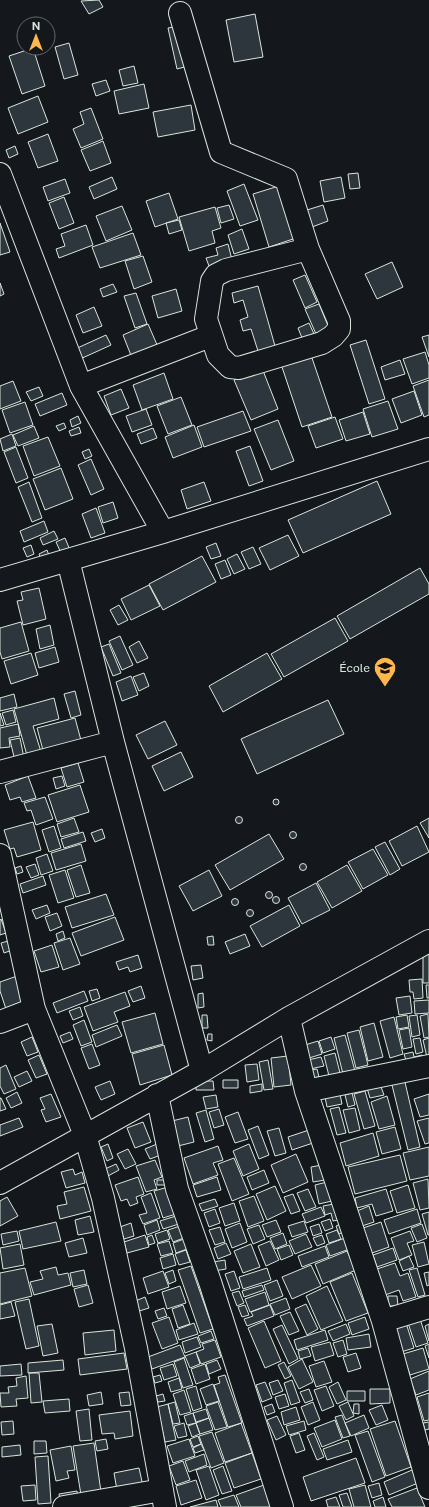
<svg xmlns="http://www.w3.org/2000/svg" width="429" height="1507" font-family="'Public Sans',sans-serif">
	<rect width="100%" height="100%" fill="#14181c"/>
	<path fill="#2c363c" stroke="#d8e6dc" d="M99,0L103,7L89,14L81,1Z
		M255,14L263,57L234,62L226,20Z
		M179,26L188,66L177,69L168,28Z
		M69,43L78,75L64,79L55,47Z
		M33,48L45,86L22,94L9,56Z
		M134,66L138,83L123,86L119,70Z
		M106,80L110,91L96,96L92,84Z
		M144,84L149,108L119,114L114,91Z
		M38,96L48,122L18,134L8,108Z
		M191,105L195,130L158,137L153,112Z
		M91,108L103,139L81,148L73,129L84,124L80,112Z
		M48,134L58,161L38,168L28,142Z
		M103,141L111,163L90,171L81,150Z
		M15,146L18,154L9,158L6,150Z
		M358,173L360,188L350,189L348,174Z
		M112,177L117,189L94,199L89,187Z
		M341,177L345,198L324,202L320,181Z
		M65,179L70,193L48,201L43,187Z
		M244,184L258,220L240,226L227,191Z
		M282,185L299,237L269,247L253,194Z
		M169,193L178,219L155,227L146,201Z
		M64,197L74,223L59,229L49,203Z
		M229,205L234,219L221,223L217,208Z
		M323,205L328,221L312,227L307,210Z
		M122,206L132,230L106,241L96,216Z
		M215,207L221,228L212,231L215,243L189,251L179,217Z
		M179,220L182,230L169,234L166,223Z
		M0,223L10,252L0,255Z
		M86,225L93,245L59,258L56,249L65,246L61,234Z
		M242,229L249,249L234,254L228,235Z
		M133,233L141,255L100,268L92,247Z
		M228,244L232,260L209,266L206,258L218,255L216,248Z
		M143,256L152,282L134,289L125,261Z
		M392,262L403,287L377,299L365,274Z
		M305,275L317,302L305,308L293,280Z
		M0,283L4,294L0,296Z
		M113,284L117,292L103,297L100,289Z
		M258,286L275,346L258,351L251,329L243,331L240,320L248,317L243,300L234,303L232,293Z
		M176,289L182,311L158,318L152,296Z
		M136,293L147,324L135,328L124,296Z
		M319,304L329,328L316,334L305,309Z
		M94,307L102,326L83,333L76,315Z
		M309,323L314,334L302,338L298,328Z
		M148,324L158,347L132,358L123,335Z
		M106,335L111,345L78,360L73,350Z
		M429,335V357L422,337Z
		M366,340L385,399L369,404L350,345Z
		M425,352L429,365V378L412,384L403,359Z
		M311,355L332,417L302,427L281,364Z
		M400,360L405,374L385,380L381,367Z
		M262,368L278,409L251,420L234,380Z
		M164,373L173,399L142,410L133,385Z
		M429,380V415L424,417L413,386Z
		M13,381L21,401L0,409V386Z
		M39,387L43,396L31,401L26,392Z
		M121,389L129,408L111,415L104,396Z
		M414,391L422,415L401,423L392,399Z
		M62,393L67,405L40,416L35,404Z
		M181,397L192,425L168,434L157,406Z
		M388,401L398,429L372,437L363,409Z
		M25,402L33,425L10,433L2,410Z
		M146,409L152,425L132,432L126,416Z
		M243,411L251,431L204,447L197,427Z
		M363,412L370,434L346,441L339,420Z
		M78,416L81,423L72,427L70,420Z
		M335,417L343,439L316,448L308,426Z
		M278,420L294,461L271,470L254,429Z
		M64,423L66,428L59,431L56,426Z
		M194,425L202,447L173,458L165,437Z
		M34,426L39,438L18,446L13,435Z
		M79,427L81,433L71,436L69,431Z
		M153,428L157,438L141,444L137,434Z
		M12,434L16,446L3,451L0,439Z
		M48,437L60,466L34,476L23,446Z
		M250,446L263,481L249,486L236,451Z
		M16,447L28,478L16,483L4,452Z
		M89,449L92,456L85,459L82,452Z
		M91,459L104,489L91,495L78,465Z
		M61,468L73,499L45,510L33,479Z
		M377,481L391,514L303,553L288,520Z
		M29,482L42,518L32,522L18,487Z
		M204,482L211,501L187,509L181,490Z
		M113,502L118,518L103,523L98,507Z
		M96,508L105,533L91,538L82,514Z
		M44,521L48,532L24,542L20,531Z
		M54,531L58,539L43,545L40,538Z
		M288,535L299,556L270,570L259,548Z
		M65,538L70,550L61,553L56,542Z
		M216,543L221,556L211,559L206,547Z
		M31,545L34,554L27,557L23,548Z
		M253,547L261,564L249,569L241,552Z
		M47,550L51,561L43,564L39,554Z
		M237,554L245,569L234,574L227,559Z
		M202,556L216,582L163,610L149,584Z
		M225,560L231,575L221,579L215,564Z
		M420,568L429,584V594L350,639L337,616Z
		M149,585L160,606L131,620L121,599Z
		M39,588L46,619L23,625L17,601L23,600L21,592Z
		M119,605L128,620L118,625L110,610Z
		M335,618L348,641L284,677L271,654Z
		M21,622L29,651L2,659L0,652V628Z
		M50,625L54,645L40,649L36,629Z
		M120,636L133,665L122,670L109,641Z
		M139,641L148,658L137,663L129,647Z
		M109,644L121,673L113,676L101,647Z
		M55,647L59,662L39,668L35,653Z
		M31,653L38,675L11,684L4,661Z
		M267,653L282,679L223,712L209,686Z
		M144,673L149,686L139,691L133,677Z
		M131,676L138,695L122,701L116,682Z
		M75,691L81,715L71,718L64,694Z
		M14,694L17,707L0,711V698Z
		M54,698L59,719L33,726L42,755L28,759L14,709Z
		M328,700L344,734L257,774L241,739Z
		M13,710L16,722L6,725L2,713Z
		M0,713L4,725L0,726Z
		M75,718L82,744L44,754L37,728Z
		M165,721L177,745L148,759L136,735Z
		M18,724L20,736L9,738L10,747L0,748V728Z
		M20,738L24,758L15,761L10,740Z
		M181,752L193,777L164,791L152,766Z
		M78,763L84,782L67,787L61,768Z
		M28,776L36,798L22,802L20,797L10,800L5,785Z
		M62,776L65,786L56,789L53,778Z
		M80,785L89,812L57,822L48,795Z
		M45,797L53,819L36,825L31,810L27,811L24,803Z
		M273 802a3 3 0 1 1 6 0a3 3 0 1 1-6 0Z
		M235.5 820a3.5 3.5 0 1 1 7 0a3.5 3.5 0 1 1-7 0Z
		M74,818L79,832L61,837L57,824Z
		M429,818V838L420,823Z
		M33,822L41,850L17,857L14,848L10,849L4,830Z
		M54,826L61,848L49,852L42,830Z
		M417,826L429,852L402,866L389,841Z
		M102,829L105,838L95,842L91,833Z
		M289.5 835a3.5 3.5 0 1 1 7 0a3.5 3.5 0 1 1-7 0Z
		M83,832L86,841L64,848L61,839Z
		M269,834L284,859L230,890L215,865Z
		M385,842L400,869L390,875L375,847Z
		M81,844L86,861L56,870L51,853Z
		M373,849L388,875L363,889L348,862Z
		M47,854L53,871L41,875L36,858Z
		M299.5 867a3.5 3.5 0 1 1 7 0a3.5 3.5 0 1 1-7 0Z
		M35,864L39,875L31,878L26,867Z
		M81,865L90,893L76,897L67,870Z
		M347,865L362,891L332,908L317,882Z
		M21,866L23,872L17,874L15,868Z
		M65,870L74,898L58,903L49,875Z
		M209,870L222,896L193,911L179,886Z
		M43,876L46,885L23,893L20,884Z
		M316,883L330,910L302,924L288,898Z
		M265.5 895a3.5 3.5 0 1 1 7 0a3.5 3.5 0 1 1-7 0Z
		M106,894L114,915L72,928L65,907Z
		M272.5 900a3.5 3.5 0 1 1 7 0a3.5 3.5 0 1 1-7 0Z
		M231.5 902a3.5 3.5 0 1 1 7 0a3.5 3.5 0 1 1-7 0Z
		M47,905L50,913L36,919L32,910Z
		M289,905L300,926L262,947L250,926Z
		M246.5 913a3.5 3.5 0 1 1 7 0a3.5 3.5 0 1 1-7 0Z
		M57,913L62,926L50,931L45,917Z
		M115,917L124,940L81,956L72,933Z
		M1,919L6,933L0,935V920Z
		M63,931L65,938L58,941L56,934Z
		M245,934L250,946L230,954L225,942Z
		M213,936L214,945H208L207,937Z
		M70,938L80,964L63,970L54,943Z
		M12,940L15,949L4,953L1,943Z
		M52,945L59,967L41,972L34,951Z
		M423,953H429V983H423Z
		M138,955L142,968L130,972L128,967L119,970L116,962Z
		M201,965L203,978L193,980L191,966Z
		M20,975L31,1004L7,1012L0,991V982Z
		M422,979L423,998L414,999L413,992H410L409,980Z
		M426,985H429V998H427Z
		M141,986L145,998L133,1002L128,991Z
		M97,989L100,998L92,1001L89,991Z
		M84,991L88,1001L57,1013L53,1003Z
		M125,992L130,1006L114,1012L118,1022L93,1031L84,1007Z
		M203,993L204,1007L198,1008V994Z
		M410,996L412,1013L399,1015L396,998Z
		M429,1000V1013L415,1014L414,1001Z
		M80,1007L83,1016L73,1020L69,1011Z
		M155,1013L163,1044L131,1053L122,1022Z
		M428,1014L429,1037L424,1038L420,1016Z
		M202,1015H207L208,1028H202Z
		M407,1015L409,1027L398,1029L396,1017Z
		M417,1015L420,1035L412,1037L409,1016Z
		M394,1017L403,1054L390,1058L380,1021Z
		M84,1020L92,1042L81,1046L73,1025Z
		M374,1023L383,1057L368,1061L360,1027Z
		M117,1025L122,1036L96,1047L92,1035Z
		M409,1028L412,1047L403,1049L399,1030Z
		M359,1030L368,1065L356,1068L347,1033Z
		M70,1032L73,1039L63,1043L60,1036Z
		M208,1034H212V1041L207,1040Z
		M345,1035L355,1071L343,1074L334,1038Z
		M32,1037L38,1052L27,1056L21,1042Z
		M331,1037L335,1049L323,1053L319,1041Z
		M420,1038L423,1052L416,1054L413,1039Z
		M429,1038V1061L428,1062L423,1040Z
		M318,1041L322,1054L309,1058L305,1045Z
		M92,1044L100,1065L89,1069L81,1048Z
		M164,1045L172,1075L140,1085L132,1054Z
		M413,1052L414,1057L422,1055L424,1062L408,1067L404,1054Z
		M335,1053L340,1073L329,1076L324,1056Z
		M39,1055L47,1074L36,1078L28,1060Z
		M288,1056L291,1085L274,1087L271,1058Z
		M321,1057L324,1066L310,1069L308,1060Z
		M268,1060L273,1089L264,1090L259,1062Z
		M257,1064L259,1080L247,1082L245,1065Z
		M6,1065L16,1089L4,1094L0,1086V1068Z
		M317,1069L319,1077L313,1078L311,1070Z
		M27,1071L32,1081L19,1087L14,1077Z
		M404,1078L420,1147L408,1150L391,1081Z
		M223,1080H238V1088H223Z
		M110,1081L115,1094L101,1100L95,1087Z
		M196,1081H213L214,1090H196Z
		M262,1084V1091L250,1093V1086Z
		M380,1084L384,1095L370,1098L367,1088Z
		M365,1091L375,1126L364,1129L354,1094Z
		M17,1092L22,1103L11,1108L6,1098Z
		M352,1093L355,1105L348,1107L345,1095Z
		M51,1094L61,1117L46,1122L41,1110L45,1109L40,1098Z
		M340,1094L342,1104L327,1107L325,1097Z
		M429,1094V1115L420,1117L414,1099Z
		M216,1095L218,1107L206,1109L203,1097Z
		M387,1096L395,1125L379,1129L371,1102Z
		M0,1098H1L6,1109L0,1111Z
		M339,1107L346,1133L337,1135L330,1109Z
		M355,1108L360,1130L349,1133L343,1110Z
		M219,1109L224,1125L214,1128L209,1112Z
		M206,1110L214,1139L205,1142L196,1113Z
		M238,1112L248,1139L235,1143L225,1117Z
		M188,1117L194,1142L178,1146L172,1121Z
		M19,1118L23,1127L0,1136V1125Z
		M429,1118V1143L425,1144L417,1121Z
		M143,1122L151,1142L135,1148L127,1128Z
		M258,1126L269,1155L259,1159L248,1130Z
		M395,1127L401,1149L382,1154L376,1132Z
		M279,1128L286,1153L275,1156L267,1131Z
		M312,1129L316,1142L292,1150L288,1137Z
		M373,1133L379,1156L346,1166L340,1143Z
		M108,1144L113,1158L107,1161L101,1147Z
		M157,1144L161,1155L150,1159L145,1149Z
		M249,1144L259,1169L243,1176L233,1151Z
		M218,1146L223,1160L213,1163L218,1175L193,1184L184,1158Z
		M429,1147V1176L410,1180L403,1153Z
		M128,1149L136,1164L125,1169L117,1154Z
		M296,1154L308,1182L283,1193L271,1165Z
		M400,1155L407,1181L355,1194L348,1167Z
		M234,1158L249,1194L232,1201L218,1164Z
		M155,1160L162,1177L154,1180L157,1189L146,1192L136,1166Z
		M116,1164L119,1170L108,1176L105,1169Z
		M322,1165L325,1180L313,1182L311,1167Z
		M73,1169L75,1175L82,1172L85,1183L66,1188L61,1172Z
		M264,1170L269,1183L252,1190L247,1177Z
		M138,1177L144,1194L136,1197L138,1203L130,1206L127,1199L121,1201L115,1185Z
		M217,1177L221,1190L197,1197L193,1185Z
		M428,1179L429,1208L420,1210L413,1183Z
		M157,1180H168L169,1185H157Z
		M327,1182L332,1201L319,1204L315,1185Z
		M408,1185L415,1208L397,1213L390,1191Z
		M275,1186L286,1211L267,1220L256,1194Z
		M84,1187L91,1211L60,1219L57,1206L67,1204L64,1192Z
		M168,1187L176,1214L163,1218L154,1191Z
		M308,1189L316,1207L305,1211L297,1193Z
		M386,1189L393,1211L376,1216L372,1204L357,1208L355,1198Z
		M151,1193L160,1218L143,1224L139,1215L147,1213L141,1197Z
		M293,1194L300,1211L291,1214L284,1197Z
		M254,1196L264,1221L248,1227L239,1201Z
		M7,1197L18,1216L0,1226V1201Z
		M215,1199L218,1206L202,1211L199,1204Z
		M234,1203L240,1221L225,1226L219,1208Z
		M334,1204L338,1220L333,1221L331,1213L325,1215L323,1206Z
		M369,1206L374,1222L362,1226L357,1211Z
		M321,1207L325,1216L306,1223L302,1214Z
		M215,1209L220,1223L209,1227L204,1213Z
		M417,1209L421,1223L389,1234L384,1220Z
		M429,1212V1235H428L422,1214Z
		M90,1216L94,1232L78,1235L75,1220Z
		M176,1216L179,1224L163,1229L160,1221Z
		M330,1219L333,1228L325,1231L321,1222Z
		M157,1220L160,1230L147,1235L144,1225Z
		M276,1220L281,1232L267,1237L262,1225Z
		M304,1221L308,1232L292,1237L288,1226Z
		M56,1222L61,1241L23,1249L19,1231Z
		M381,1222L389,1247L372,1253L363,1228Z
		M131,1223L134,1236L124,1239L120,1227Z
		M240,1223L247,1242L232,1248L225,1229Z
		M343,1223L345,1231L339,1234L336,1226Z
		M319,1224L322,1233L313,1236L310,1227Z
		M422,1224L427,1238L417,1242L411,1228Z
		M259,1225L265,1239L253,1244L247,1229Z
		M180,1226L184,1238L173,1242L168,1230Z
		M220,1227L225,1242L215,1245L209,1230Z
		M167,1230L170,1239L158,1243L155,1234Z
		M337,1230L341,1239L329,1243L326,1234Z
		M17,1231L19,1241L3,1245L1,1234Z
		M410,1231L414,1241L407,1243L412,1255L399,1260L391,1238Z
		M283,1233L287,1244L275,1249L270,1238Z
		M306,1234L312,1247L295,1254L289,1241Z
		M145,1235L149,1247L127,1253L124,1242Z
		M152,1235L155,1243L149,1245L147,1237Z
		M322,1235L325,1243L317,1246L313,1238Z
		M353,1235L358,1246L330,1256L326,1245Z
		M83,1238L87,1253L69,1257L65,1243Z
		M184,1239L187,1249L176,1253L173,1243Z
		M169,1241L173,1253L161,1256L157,1244Z
		M270,1241L279,1260L266,1266L258,1246Z
		M424,1242L429,1264L418,1267L412,1245Z
		M226,1243L231,1254L218,1259L214,1248Z
		M20,1244L24,1265L3,1269L0,1248Z
		M251,1244L260,1267L243,1273L234,1251Z
		M289,1245L293,1255L281,1260L277,1249Z
		M325,1246L329,1257L302,1267L298,1256Z
		M393,1248L397,1260L377,1267L373,1255Z
		M186,1250L190,1262L179,1265L175,1254Z
		M347,1251L356,1270L323,1284L315,1264Z
		M173,1254L176,1265L163,1269L160,1258Z
		M409,1256L414,1267L403,1271L399,1261Z
		M225,1260L226,1269L214,1271L213,1262Z
		M395,1263L400,1276L408,1273L416,1297L403,1301L399,1290L385,1295L377,1269Z
		M311,1265L321,1286L292,1299L282,1277Z
		M191,1266L213,1329L200,1333L178,1270Z
		M56,1267L58,1275L68,1273L71,1285L34,1295L30,1282L43,1279L40,1271Z
		M25,1268L32,1296L0,1304V1273Z
		M267,1268L271,1280L243,1289L239,1277Z
		M417,1268L425,1295L418,1297L409,1270Z
		M84,1270L87,1284L73,1287L70,1273Z
		M173,1270L176,1281L169,1284L165,1273Z
		M163,1271L169,1287L148,1294L143,1278Z
		M234,1271L240,1288L231,1291L225,1274Z
		M429,1272V1285L427,1286L424,1273Z
		M352,1273L368,1313L346,1321L330,1282Z
		M277,1280L283,1296L270,1301L264,1285Z
		M88,1285L93,1303L79,1307L74,1289Z
		M262,1285L264,1290L244,1297L242,1291Z
		M180,1286L186,1303L167,1309L162,1292Z
		M327,1286L343,1321L321,1330L306,1296Z
		M239,1291L244,1303L237,1306L232,1293Z
		M265,1292L269,1305L250,1312L245,1299Z
		M388,1296H397L398,1306H388Z
		M145,1297L149,1308L136,1312L133,1302Z
		M286,1298L290,1309L275,1315L270,1304Z
		M29,1299L39,1346L26,1349L15,1302Z
		M11,1302L15,1316L0,1319V1305Z
		M306,1304L318,1329L307,1335L295,1309Z
		M183,1305L190,1324L178,1328L172,1309Z
		M245,1305L249,1315L242,1317L238,1307Z
		M270,1305L274,1316L247,1326L244,1319L253,1316L251,1312Z
		M164,1308L167,1316L158,1319L155,1311Z
		M290,1312L299,1331L289,1335L280,1316Z
		M169,1317L178,1343L162,1349L152,1323Z
		M365,1317L369,1329L352,1335L348,1323Z
		M420,1319L428,1343L416,1347L408,1323Z
		M264,1321L281,1361L265,1368L248,1328Z
		M194,1323L198,1334L179,1340L176,1330Z
		M406,1323L414,1348L401,1352L392,1328Z
		M52,1324L58,1353L43,1356L37,1326Z
		M346,1324L350,1334L333,1341L328,1331Z
		M429,1324V1341L425,1326Z
		M282,1325L298,1359L289,1364L273,1329Z
		M114,1330L116,1351L85,1355L83,1333Z
		M325,1330L328,1340L297,1350L294,1340Z
		M211,1331L214,1339L201,1343L198,1336Z
		M369,1334L371,1347L348,1350L346,1338Z
		M197,1337L201,1347L185,1353L182,1342Z
		M215,1340L221,1357L201,1364L196,1352L204,1349L202,1344Z
		M343,1340L347,1354L338,1357L333,1343Z
		M330,1342L334,1355L315,1361L311,1347Z
		M429,1344V1358L425,1346Z
		M180,1345L185,1357L152,1369L148,1357Z
		M308,1348L311,1356L300,1359L298,1351Z
		M423,1348L429,1369L410,1375L403,1354Z
		M196,1352L200,1364L190,1368L185,1356Z
		M124,1353L127,1369L80,1375L78,1359Z
		M356,1353L361,1368L348,1372L343,1357Z
		M184,1358L193,1385L183,1388L174,1362Z
		M302,1359L313,1382L299,1389L288,1367Z
		M63,1360L64,1370L28,1373V1363Z
		M217,1360L221,1369L209,1374L206,1364Z
		M324,1361L332,1382L316,1387L309,1366Z
		M284,1362L291,1376L285,1379L278,1365Z
		M21,1364L22,1375L0,1376V1366Z
		M173,1364L177,1376L164,1380L160,1368Z
		M205,1364L210,1379L196,1384L191,1369Z
		M429,1371V1390L416,1395L410,1379Z
		M29,1373H39L42,1402L31,1403Z
		M160,1375L162,1381L155,1383L153,1377Z
		M225,1375L242,1423L228,1427L214,1385L220,1383L218,1377Z
		M26,1376L28,1398L16,1399L17,1406L1,1407L0,1393H9L8,1387L17,1386L16,1378Z
		M179,1378L182,1389L171,1392L168,1382Z
		M278,1380L283,1391L273,1395L269,1383Z
		M292,1380L300,1402L291,1405L284,1383Z
		M265,1382L272,1398L262,1402L256,1385Z
		M338,1382L346,1400L337,1404L329,1387Z
		M213,1384L219,1401L206,1405L200,1389Z
		M196,1386L202,1408L193,1411L186,1389Z
		M326,1386L334,1406L322,1411L314,1390Z
		M309,1389L313,1400L305,1403L300,1392Z
		M370,1389H390V1403L370,1404Z
		M184,1390L191,1412L180,1415L173,1394Z
		M347,1391H365V1401H347Z
		M101,1392L103,1404L89,1406L87,1395Z
		M129,1392L131,1405L121,1406L119,1393Z
		M429,1393V1420L424,1421L417,1397Z
		M163,1394L165,1401L158,1402L156,1396Z
		M285,1394L289,1406L279,1409L275,1397Z
		M69,1399L70,1411L45,1413L43,1401Z
		M175,1402L180,1423L173,1424L168,1404Z
		M218,1402L227,1427L215,1430L206,1406Z
		M313,1402L320,1420L308,1425L301,1407Z
		M348,1402L354,1416L346,1420L339,1406Z
		M168,1404L176,1440L165,1442L157,1407Z
		M272,1404L275,1412L267,1415L264,1407Z
		M354,1404H359V1414L353,1413Z
		M382,1405L388,1420L376,1425L369,1410Z
		M296,1407L300,1420L284,1425L281,1412Z
		M89,1409L92,1440L80,1441L76,1411Z
		M206,1409L209,1418L196,1422L193,1413Z
		M130,1411L133,1436L115,1439L114,1433L102,1434L99,1415Z
		M193,1413L196,1423L187,1425L184,1416Z
		M342,1415L350,1436L343,1438L335,1417Z
		M364,1415L369,1428L351,1436L345,1423Z
		M277,1416L286,1435L276,1440L267,1420Z
		M209,1418L213,1430L200,1434L196,1423Z
		M335,1420L342,1439L322,1447L314,1428Z
		M13,1421L14,1434L2,1435L1,1422Z
		M304,1421L306,1430L289,1435L286,1426Z
		M395,1421L411,1467L386,1476L370,1429Z
		M429,1422V1429L425,1430L423,1423Z
		M184,1423L187,1436L178,1438L174,1426Z
		M196,1423L200,1434L192,1437L188,1426Z
		M241,1423L252,1453L225,1462L215,1433Z
		M368,1431L385,1477L372,1482L355,1435Z
		M212,1432L224,1463L211,1468L199,1436Z
		M299,1433L305,1450L296,1453L290,1436Z
		M314,1433L324,1457L317,1460L307,1436Z
		M198,1436L201,1444L193,1447L190,1439Z
		M106,1439L108,1449L97,1451L95,1441Z
		M189,1439L195,1456L173,1463L167,1446Z
		M348,1440L352,1452L327,1460L323,1449Z
		M34,1441H46L47,1453L34,1454Z
		M94,1443L101,1492L81,1495L73,1446Z
		M201,1444L204,1450L195,1453L193,1448Z
		M20,1445L21,1455L2,1457V1447Z
		M71,1446L75,1470L67,1471L69,1478L56,1481L50,1450Z
		M252,1453L261,1479L234,1488L225,1463Z
		M204,1454L207,1465L189,1472L185,1461Z
		M48,1456L51,1503L38,1504L35,1457Z
		M356,1458L365,1483L311,1501L303,1477Z
		M183,1461L190,1480L176,1485L169,1466Z
		M209,1466L219,1495L206,1500L196,1470Z
		M223,1466L232,1491L222,1494L213,1470Z
		M139,1468L143,1486L117,1490L114,1473Z
		M412,1470L418,1483L389,1495L384,1482Z
		M196,1480L202,1498L181,1505L176,1486Z
		M379,1483L382,1495L372,1498L368,1486Z
		M35,1485L36,1500L23,1501L21,1486Z
		M264,1485L272,1507H241L236,1495Z
		M365,1485L371,1507H354L349,1489Z
		M417,1488L425,1507H392L388,1499Z
		M77,1491L78,1498L60,1501L59,1494Z
		M347,1493L352,1507H343L339,1495Z
		M234,1495L239,1507H221L218,1500Z
		M336,1497L340,1507H328L326,1500Z
		M383,1497L386,1507H375L373,1501Z
		M216,1500L218,1507H190Z"/>
	<g fill="none" stroke-linecap="round" stroke-linejoin="round">
		<g stroke="#d8e6dc" stroke-width="24">
			<path id="minor" d="M180,13L221,152L286,179L308,249
				M0,174L81,386L163,532
				M308,249L339,321V329L333,336L322,343L239,368L230,367L218,355L206,319L212,281L216,275L226,270Z
				M81,386L210,336
				M68,560L113,742L202,1071
				M0,580L163,532L429,449
				M0,772L113,742
				M0,855L34,1009L85,1135L103,1198L136,1348L165,1507
				M289,1018L306,1091L383,1321L429,1488
				M0,1022L34,1009
				M306,1091L429,1066
				M157,1095L177,1189L210,1282L282,1507
				M0,1183L202,1071L289,1018L429,941
				M383,1321L429,1307
				M64,1507L162,1490"/>
		</g>
		<use href="#minor" stroke="#14181c" stroke-width="22"/>
	</g>
	<defs>
		<g id="school-pin" transform="scale(1.15)"><path d="M0 17L-7.5 6A9.5 9.5 0 1 1 7.5 6Z" fill="#ffb74d" stroke="#14181c"/><path d="M0-5L7-2L0 1L-7-2ZM-4 1L0 2.5L4 1V4Q0 6-4 4Z" fill="#111"/></g>
	</defs>
	<g fill-rule="evenodd">
		<use href="#school-pin" x="385" y="668"/>
	</g>
	<g text-anchor="middle" stroke-width="3" stroke-linejoin="round" paint-order="stroke">
		<g font-size="12" fill="#d8e6dc" stroke="#14181c" text-anchor="end">
			<text x="370" y="672">École</text>
		</g>
	</g>
	<g transform="translate(36 36)"><circle r="19" fill="#14181c" stroke="#626a69"/>
	<path d="M0-3L7 15L0 10L-7 15Z" fill="#ffb74d"/>
	<text y="-6" font-size="11" font-weight="bold" text-anchor="middle" fill="#d8e6dc">N</text>
	</g>
</svg>
